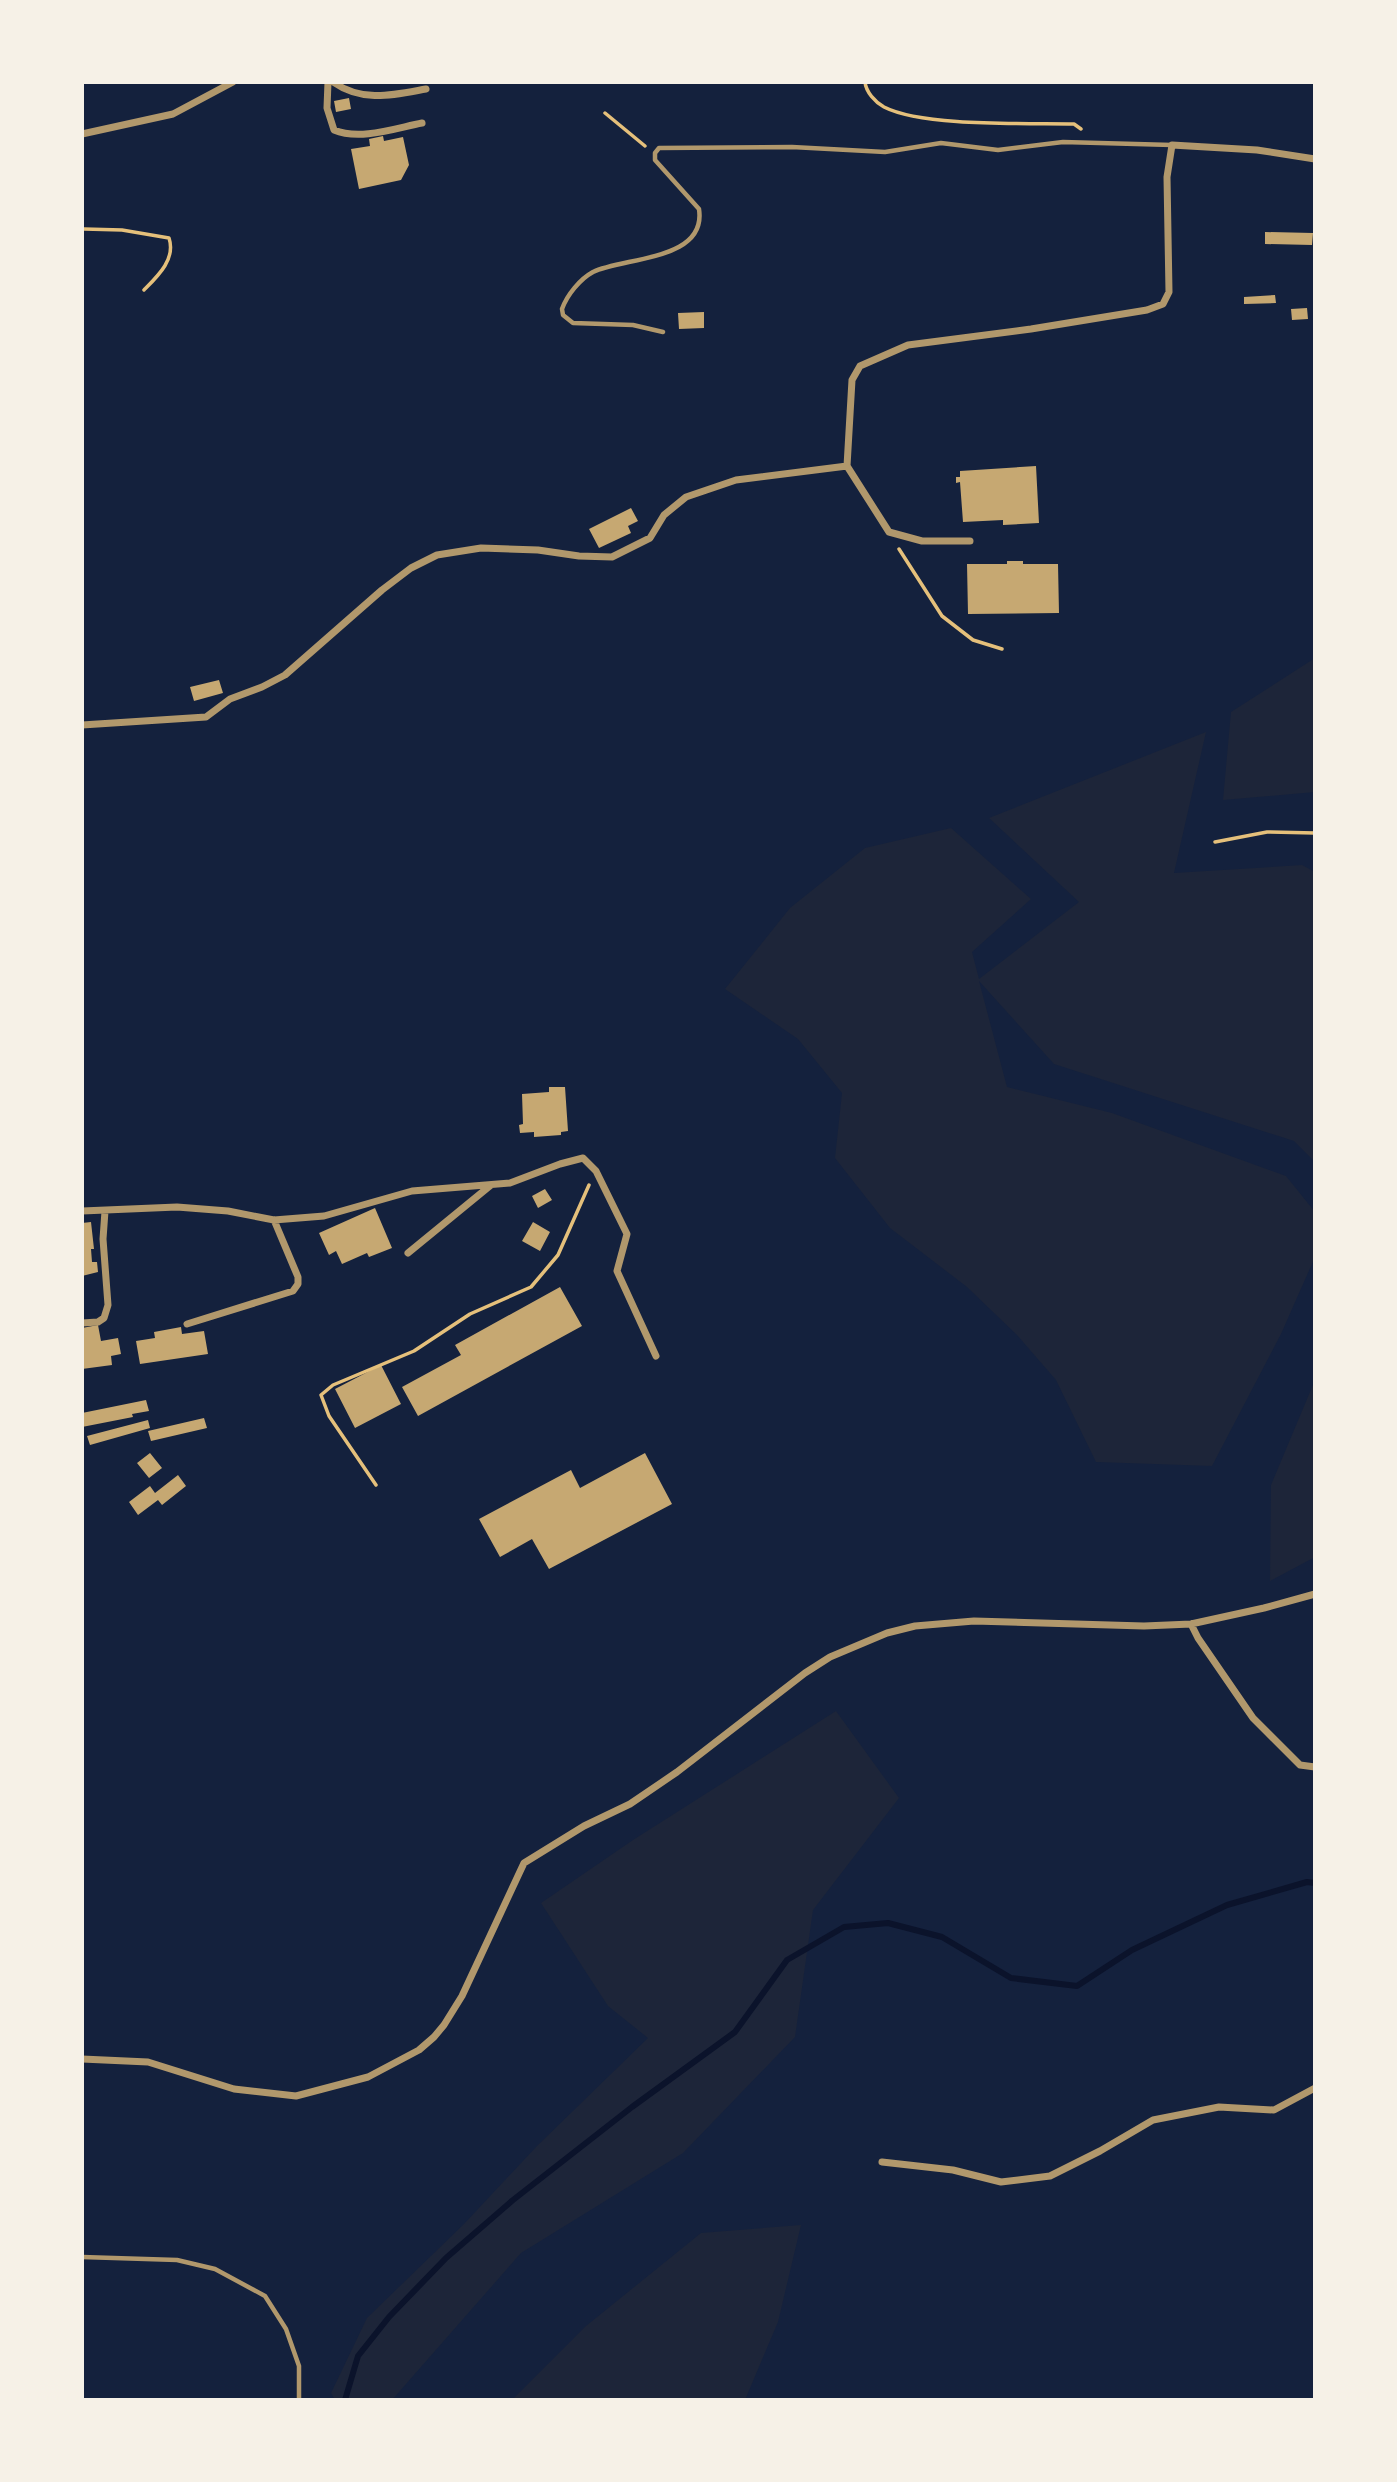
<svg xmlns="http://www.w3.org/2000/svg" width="1397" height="2482" font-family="Manrope,sans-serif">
	<rect width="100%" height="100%" fill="#14213d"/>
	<path fill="#1d2539" d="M1315,658V792L1223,800L1231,712Z
		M1206,732L1174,873L1302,865L1315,872V1162L1294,1141L1054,1064L979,981L1007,1087L1112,1113L1286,1176L1315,1212V1257L1281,1334L1212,1466L1096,1462L1056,1380L1017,1335L967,1287L890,1228L835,1158L842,1093L798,1039L725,989L790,908L865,848L951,828L1031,899L972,952L979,979L1079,902L989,818Z
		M1315,1380V1557L1270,1581L1271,1485Z
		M836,1711L899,1798L813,1910L795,2037L683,2153L521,2253L392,2400H335L331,2393L367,2318L464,2224L537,2146L648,2038L608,2006L541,1903L633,1840Z
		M801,2225L778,2322L745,2400H512L586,2326L701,2233Z"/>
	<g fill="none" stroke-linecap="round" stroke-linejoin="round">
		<path stroke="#0b132b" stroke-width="6" d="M345,2400L358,2356L389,2317L446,2258L513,2200L632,2107L735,2032L787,1960L844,1927L888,1923L942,1937L1011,1978L1077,1986L1132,1950L1227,1905L1307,1882L1315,1883"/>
	</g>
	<path fill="#c6a872" d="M349,98L351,109L336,112L334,101Z
		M383,136L384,141L403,137L409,165L401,180L359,189L351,149L370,146L369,139Z
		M1265,232L1313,233L1312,245L1265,244Z
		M1275,295L1276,303L1244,304V297Z
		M1307,308L1308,319L1292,320L1291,309Z
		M704,312V328L679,329L678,313Z
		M1036,466L1039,523L1003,525V520L963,522L960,482L956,483V477H960V471Z
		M631,508L638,521L628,526L631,533L599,548L589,529Z
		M1007,561H1023V564H1058L1059,613L968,614L967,564H1007Z
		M219,680L223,693L194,701L190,687Z
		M549,1087H565L568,1131L561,1132V1135L534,1137V1132L520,1133L519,1125L523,1124L522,1094L549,1092Z
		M545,1189L552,1200L538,1208L532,1196Z
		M375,1208L392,1248L369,1257L367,1253L342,1264L336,1251L329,1255L319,1233Z
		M91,1222L94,1249H91L92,1262H97L98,1272L82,1276V1223Z
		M533,1222L550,1232L540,1251L522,1241Z
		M560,1287L582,1326L418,1416L402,1387L461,1355L455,1345Z
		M98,1325L101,1341L118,1338L121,1354L111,1356L112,1365L82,1369V1328Z
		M181,1327L182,1334L204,1331L208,1354L140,1364L136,1341L155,1338L154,1332Z
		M381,1365L401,1404L355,1428L335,1389Z
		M146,1400L149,1411L132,1414L133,1417L82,1427V1413Z
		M204,1418L207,1428L151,1441L148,1431Z
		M148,1420L150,1428L90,1445L87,1436Z
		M150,1453L162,1468L149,1478L137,1463Z
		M645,1453L672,1504L549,1569L532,1539L500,1557L479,1519L571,1470L580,1488Z
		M178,1475L186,1486L162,1505L158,1500L138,1515L129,1502L150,1486L155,1493Z"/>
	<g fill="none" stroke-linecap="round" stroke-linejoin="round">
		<path stroke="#e5c07b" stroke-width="3.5" d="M865,82C866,92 875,102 884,107C923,127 1027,123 1074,124L1081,129
			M605,113L645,146
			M84,229L122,230L169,238C176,259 158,276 144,290
			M899,549L942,616L973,640L1002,649
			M1215,842L1267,832L1315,833
			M376,1485L329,1416L321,1395L333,1385L414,1351L470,1314L531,1287L558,1255L589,1185"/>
		<path stroke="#b1986c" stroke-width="4.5" d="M663,332L633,325L573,323L563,315L562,309C567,295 580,279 593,272C624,257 707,261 699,209L655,160V153L659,148L792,147L885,152L941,143L998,150L1063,142L1172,145
			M82,2257L177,2260L215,2269L265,2296L286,2329L299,2366V2400"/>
		<path stroke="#b1986c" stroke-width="7" d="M328,82L327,108L334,130C360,141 396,128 422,123
			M333,82C363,103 393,95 426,89
			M82,134L173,114L233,82
			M970,541H922L889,532L847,466L852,380L860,366L908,345L1031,329L1147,310L1163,304L1169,292L1167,177L1172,145L1257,150L1315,159
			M82,725L206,717L230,699L262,687L285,675L382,590L411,568L437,555L481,548L538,550L579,556L612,557L650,538L664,515L686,497L736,480L847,466
			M82,1211L177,1207L228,1211L274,1220L324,1216L412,1191L510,1183L560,1164L583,1158L596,1171L627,1234L617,1271L656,1356
			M408,1253L491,1185
			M82,1323L98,1322L104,1318L108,1305L103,1239L105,1211
			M187,1324L293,1291L298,1284V1277L274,1220
			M1191,1624L1198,1638L1253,1718L1300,1765L1315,1767
			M82,2059L148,2062L234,2089L296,2096L368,2077L419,2050L434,2037L444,2025L462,1996L524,1863L584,1826L630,1804L677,1772L805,1673L830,1657L887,1633L915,1626L974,1621L1144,1626L1191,1624L1264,1608L1315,1594
			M882,2162L953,2170L1001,2182L1050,2176L1100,2151L1153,2120L1219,2107L1274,2110L1315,2088"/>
	</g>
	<rect width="1397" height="2482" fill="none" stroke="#f6f1e7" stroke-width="168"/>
</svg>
